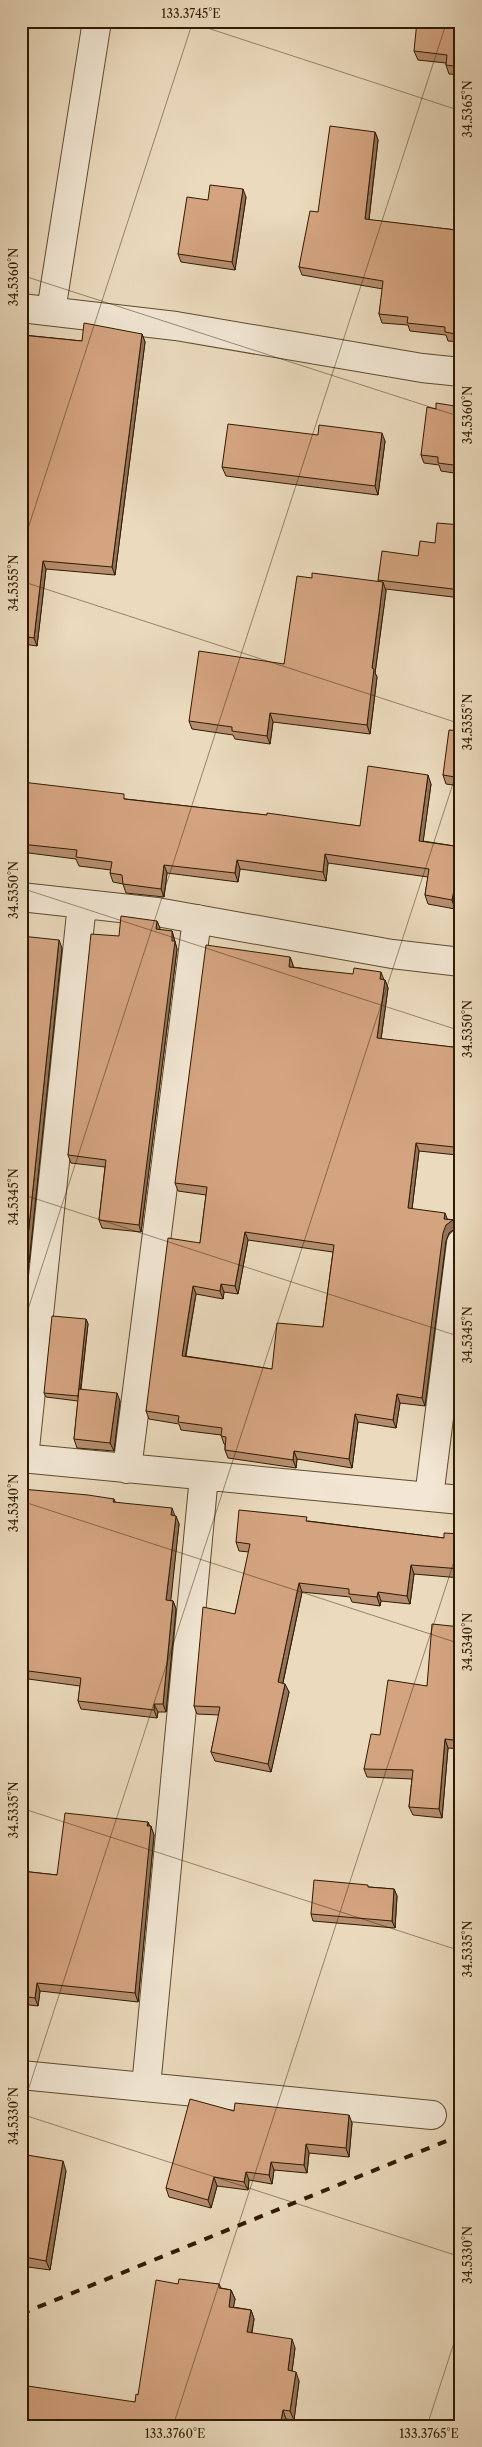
<svg xmlns="http://www.w3.org/2000/svg" width="482" height="2447" font-family="'Libre Caslon Text',serif">
	<rect width="100%" height="100%" fill="#ebdabd"/>
	<filter id="stains"><feTurbulence type="fractalNoise" baseFrequency=".004" numOctaves="4"/><feColorMatrix values="0 0 0 0 .2 0 0 0 0 .09 0 0 0 0 .02 0 0 0 .5 -.17"/></filter>
	<radialGradient id="worn" r=".72"><stop offset=".6" stop-color="#630" stop-opacity="0"/><stop offset="1" stop-color="#630" stop-opacity=".3"/></radialGradient>
	<g fill="none" stroke-linecap="round" stroke-linejoin="round">
		<g stroke="#5e4b2f" stroke-width="30">
			<path id="minor" d="M21,308L176,326L422,368L461,372
				M51,311L97,21
				M21,897L157,912L392,954L461,962
				M21,1458L461,1500
				M24,1458L82,904
				M127,1469L197,919
				M429,1497L461,1243
				M21,2075L432,2115
				M146,2087L204,1476"/>
		</g>
		<use href="#minor" stroke="#f2e7d4" stroke-width="28"/>
		<path stroke="#2f1b00" stroke-width="4" stroke-dasharray="9 9" stroke-linecap="butt" d="M21,2314L461,2135"/>
	</g>
	<path fill="#b68d6e" stroke="#2f1b00" fill-rule="evenodd" d="M461,21V75L449,74L446,65V63L418,60L414,51Z
		M375,132L378,140L369,220L456,230L461,190V342L448,341L446,335L410,331L408,325L382,323L379,314L383,289L302,275L299,267L318,212Z
		M246,197L235,270L181,262L178,254L208,200Z
		M21,320L24,328V335L82,341L142,334L145,342L115,575L46,569L37,646L23,644L21,657Z
		M461,407V474L441,471L439,465L424,463L421,455L436,409Z
		M318,435L385,441L378,495L226,476L222,467Z
		M461,525V598L386,589V591L375,673L377,677L370,734L273,722L270,744L235,739L233,735L192,729L189,721L284,664L312,578L378,582V580L418,556L435,543Z
		M461,731V786L446,784L443,775Z
		M21,784L126,799L360,826L431,784L423,841L461,847V899H457L455,909L428,904L425,895L428,877L328,863L326,881L240,869L238,882L167,873L164,897L126,893L123,884L113,882L110,873L111,870L79,866L76,859L21,852Z
		M157,921L160,930L172,931L177,949L141,1232L102,1228L99,1220L105,1167L71,1163L68,1155L119,936Z
		M21,936L62,948L29,1263L23,1262L21,1286Z
		M290,957L293,965V967L385,980L388,988L381,1039L461,1048V1124L457,1155L419,1151L412,1209L447,1219L453,1220L456,1228L449,1233L446,1241L425,1406L400,1403L396,1428L358,1422L352,1468L297,1459L296,1468L228,1458L225,1450V1444H224L221,1435L181,1430L179,1424L149,1419L146,1411L200,1243L206,1195L178,1191L175,1183ZM248,1240L333,1252L323,1327L272,1369L186,1356L196,1294L223,1299L224,1292L238,1294Z
		M86,1319L88,1324L81,1389L120,1401L114,1451L77,1448L74,1439L78,1401L46,1397L44,1393Z
		M461,1338V1393H458L455,1384Z
		M21,1498L114,1499L115,1502L175,1516L179,1524L170,1600L173,1601L176,1609L166,1712H158L157,1718L81,1709L78,1701L80,1686L21,1678Z
		M308,1521L444,1538L461,1534V1578L414,1574L410,1604L381,1601L380,1606L352,1602L350,1597L302,1592L283,1683L289,1692L271,1772L215,1761L211,1752L219,1715L197,1714L194,1706L235,1614L249,1552L239,1551L236,1542Z
		M461,1627V1749L448,1748L442,1818L413,1815L409,1807L412,1779L367,1777L364,1769L380,1735L427,1686Z
		M148,1822L154,1835L138,2002L40,1991L38,2006L21,2004V1871L57,1875Z
		M369,1887L394,1889L397,1896L395,1928L313,1921L311,1914Z
		M234,2111L352,2123L349,2157L309,2153L307,2173L274,2170L272,2184L249,2180L248,2190L217,2186L211,2208L169,2197L166,2188Z
		M21,2154L66,2171L50,2270L28,2267L24,2283L21,2284Z
		M178,2284H219L221,2288L231,2290L235,2299L233,2307L251,2310L254,2319L252,2333L295,2348L292,2371L299,2381L294,2420L286,2419L285,2426H21L135,2402L138,2395Z"/>
	<path fill="#94735a" stroke="#2f1b00" d="M375,132L378,140L368,227L365,219Z
		M243,189L246,197L235,270L232,262Z
		M21,320L24,328L23,343L21,337Z
		M142,334L145,342L115,575L112,567Z
		M382,433L385,441L378,495L375,486Z
		M43,561L46,569L37,646L34,638Z
		M383,582L386,591L375,673L377,677L370,734L367,725L372,668Z
		M21,638L23,644L21,657Z
		M270,713L273,722L270,744L267,736Z
		M428,775L431,784L422,850L419,841Z
		M325,854L328,863L326,881L323,872Z
		M237,860L240,869L238,882L235,873Z
		M164,865L167,873L164,897L161,889Z
		M454,890L457,899L455,909L452,900Z
		M157,921L160,928L159,936L156,929Z
		M172,931L177,949L141,1232L139,1225Z
		M59,940L62,948L29,1263L26,1255Z
		M290,957L293,965L292,975L289,967Z
		M381,972L384,980L380,979Z
		M385,980L388,988L380,1046L377,1038Z
		M461,1091V1124L457,1155L454,1147Z
		M416,1143L419,1151L411,1217L408,1208Z
		M445,1213L448,1221L453,1220L456,1228L449,1233L446,1241L425,1406L422,1398Z
		M245,1232L248,1240L238,1294L235,1286Z
		M21,1257L23,1262L21,1286Z
		M221,1284L224,1292L223,1299L220,1291Z
		M193,1286L196,1294L184,1364L182,1356Z
		M21,1312L23,1317L21,1334Z
		M86,1319L88,1324L79,1401L78,1396Z
		M117,1393L120,1401L114,1451L110,1443Z
		M397,1394L400,1403L396,1428L393,1420Z
		M355,1414L358,1422L352,1468L349,1459Z
		M294,1451L297,1459L296,1468L293,1460Z
		M172,1508L175,1516L171,1515Z
		M176,1516L179,1524L170,1608L166,1600Z
		M411,1565L414,1574L410,1604L407,1596Z
		M299,1583L302,1592L281,1691L278,1682Z
		M378,1592L381,1601L380,1606L377,1597Z
		M173,1601L176,1609L166,1712L163,1704Z
		M285,1684L289,1692L271,1772L268,1764Z
		M154,1704L158,1712L157,1718L154,1710Z
		M445,1739L448,1748L442,1818L439,1809Z
		M148,1822L151,1830V1826L154,1835L138,2002L135,1993Z
		M394,1889L397,1896L395,1928L392,1921Z
		M37,1983L40,1991L38,2006L35,1998Z
		M349,2115L352,2123L349,2157L346,2148Z
		M306,2144L309,2153L307,2173L304,2165Z
		M63,2161L66,2171L50,2270L46,2261Z
		M271,2162L274,2170L272,2184L269,2175Z
		M246,2172L249,2180L248,2190L244,2182Z
		M214,2177L217,2186L211,2208L208,2200Z
		M24,2257L28,2267L24,2283L21,2275V2270Z
		M231,2290L235,2299L232,2316L229,2307Z
		M251,2310L254,2319L250,2341L247,2332Z
		M292,2339L295,2348L291,2379L288,2370Z
		M296,2372L299,2381L294,2420L290,2411Z
		M283,2410L286,2419L285,2426H280Z"/>
	<path fill="#d4a480" stroke="#2f1b00" fill-rule="evenodd" d="M417,21H461V67L446,65L447,55L414,51Z
		M330,126L375,132L365,219L456,230L461,190V335L445,332V327L407,323L408,317L379,314L383,281L299,267L310,211L318,212Z
		M210,185L243,189L232,262L178,254L187,197L208,200Z
		M84,323L142,334L112,567L43,561L34,638L21,636V335L82,341Z
		M436,403L461,407V466L438,463V457L421,455L427,407L436,409Z
		M228,424L318,435L319,425L382,433L375,486L222,467Z
		M437,523L461,525V590L378,580L382,551L418,556L420,541L435,543Z
		M312,573L383,582L372,668L374,669L367,725L270,713L267,736L232,731V727L189,721L199,651L284,664L297,576L312,578Z
		M449,730L461,731V778L443,775Z
		M368,766L428,775L419,841L461,847V891L454,890L452,900L425,895L429,869L325,854L323,872L237,860L235,873L164,865L161,889L123,884L122,875L110,873L112,862L76,857L77,850L21,844L22,782L124,794V799L267,815V813L360,826Z
		M121,916L157,921L156,929L172,931V941H175L139,1225L99,1220L106,1160L68,1155L91,934L119,936Z
		M21,936L59,940L26,1255H21Z
		M206,945L290,957L289,967L353,974L354,968L381,972L380,979L385,980L377,1038L461,1048V1091L454,1147L416,1143L408,1208L445,1213L444,1219L453,1220L446,1225L443,1233L422,1398L397,1394L393,1420L355,1414L349,1459L294,1451L293,1460L225,1450L226,1437L221,1436L222,1428L178,1422L179,1416L146,1411L168,1238L200,1243L207,1187L175,1183ZM245,1232L334,1245L323,1327L277,1323L272,1369L182,1356L193,1286L220,1291L221,1284L235,1286Z
		M52,1316L86,1319L78,1396L44,1393Z
		M461,1338V1385L455,1384Z
		M79,1389L117,1393L110,1443L74,1439Z
		M22,1489L88,1495L114,1499L113,1502L172,1508L171,1515L176,1516L166,1600L173,1601L163,1704H154V1710L78,1701L81,1678L21,1670V1498Z
		M239,1510L307,1517L306,1521L444,1538V1533L461,1534V1569L411,1565L407,1596L378,1592L377,1597L349,1594V1589L299,1583L278,1682L285,1684L268,1764L211,1752L220,1707L194,1706L203,1607L235,1614L250,1544L236,1542Z
		M432,1624L461,1627V1741L445,1739L439,1809L409,1807L413,1770L364,1769L371,1734L380,1735L388,1680L427,1686Z
		M65,1813L148,1822L147,1826H151L135,1993L37,1983L35,1998L21,1996V1871L57,1875Z
		M314,1880L368,1885V1887L394,1889L392,1921L311,1914Z
		M190,2099L234,2111L235,2103L349,2115L346,2148L306,2144L304,2165L271,2162L269,2175L246,2172L244,2182L214,2177L208,2200L166,2188Z
		M21,2154L63,2161L46,2261L24,2257L21,2270Z
		M179,2279L219,2284V2288L231,2290L229,2307L251,2310L247,2332L292,2339L288,2370L296,2372L290,2411L283,2410L280,2426H21V2385L135,2402L136,2394L138,2395L156,2280L178,2284Z"/>
	<path fill="none" stroke="#2f1b00" stroke-width="1" stroke-opacity="0.45" d="M186,21L461,111M21,275L461,417M21,550L193,21M21,581L461,724M21,888L461,1031M21,1194L461,1337M21,1331L447,21M21,1501L461,1644M21,1808L461,1951M21,2112L461,759M21,2114L461,2257M21,2421L35,2426M173,2426L461,1540M427,2426L461,2321"/>
	<rect width="482" height="2447" fill="none" stroke="#ebdabd" stroke-width="55"/>
	<rect x="28" y="28" width="426" height="2392" fill="none" stroke="#2f1b00" stroke-width="2"/>
	<g font-size="12" text-anchor="middle" fill="#2f1b00">
		<text x="191" y="18">133.3745°E</text>
		<text transform="translate(468 109) rotate(-90)" y="4">34.5365°N</text>
		<text transform="translate(14 277) rotate(-90)" y="4">34.5360°N</text>
		<text transform="translate(468 415) rotate(-90)" y="4">34.5360°N</text>
		<text transform="translate(14 583) rotate(-90)" y="4">34.5355°N</text>
		<text transform="translate(468 722) rotate(-90)" y="4">34.5355°N</text>
		<text transform="translate(14 890) rotate(-90)" y="4">34.5350°N</text>
		<text transform="translate(468 1029) rotate(-90)" y="4">34.5350°N</text>
		<text transform="translate(14 1197) rotate(-90)" y="4">34.5345°N</text>
		<text transform="translate(468 1335) rotate(-90)" y="4">34.5345°N</text>
		<text transform="translate(14 1503) rotate(-90)" y="4">34.5340°N</text>
		<text transform="translate(468 1642) rotate(-90)" y="4">34.5340°N</text>
		<text transform="translate(14 1810) rotate(-90)" y="4">34.5335°N</text>
		<text transform="translate(468 1949) rotate(-90)" y="4">34.5335°N</text>
		<text transform="translate(14 2116) rotate(-90)" y="4">34.5330°N</text>
		<text transform="translate(468 2255) rotate(-90)" y="4">34.5330°N</text>
		<text x="175" y="2438">133.3760°E</text>
		<text x="429" y="2438">133.3765°E</text>
	</g>
	<rect width="100%" height="100%" filter="url(#stains)"/>
	<rect width="100%" height="100%" fill="url(#worn)"/>
</svg>
